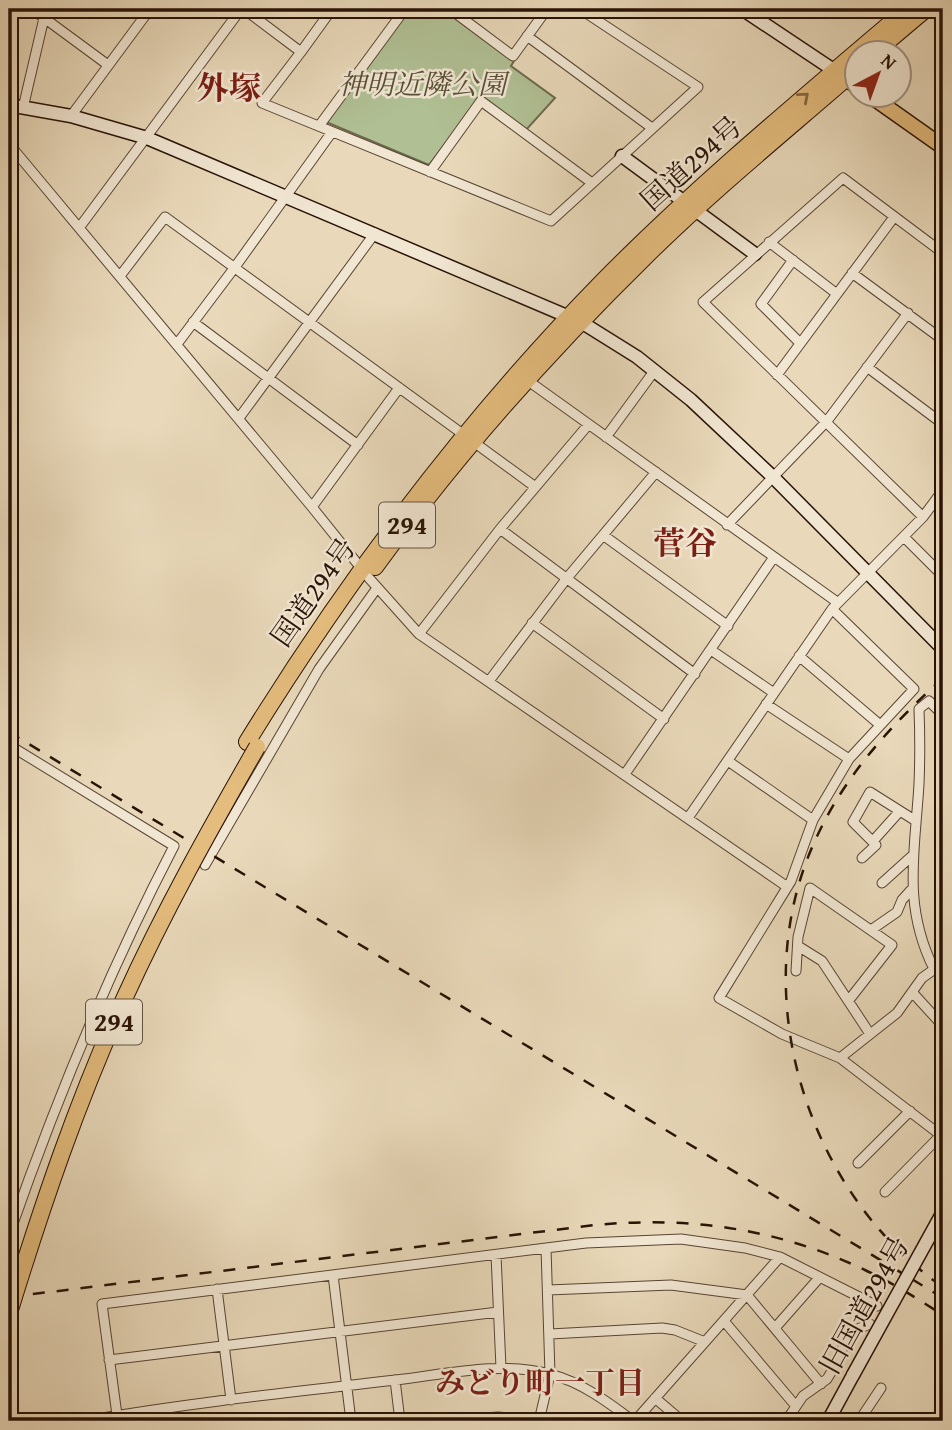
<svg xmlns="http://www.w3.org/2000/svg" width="952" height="1430" font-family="'Gentium Book Plus','Noto Serif JP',serif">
	<rect width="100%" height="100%" fill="#e9d9ba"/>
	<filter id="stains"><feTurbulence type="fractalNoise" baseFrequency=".00286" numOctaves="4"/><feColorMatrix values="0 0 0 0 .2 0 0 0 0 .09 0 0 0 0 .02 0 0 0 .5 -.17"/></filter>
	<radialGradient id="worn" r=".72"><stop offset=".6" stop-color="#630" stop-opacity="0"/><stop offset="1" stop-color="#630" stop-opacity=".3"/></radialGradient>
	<path fill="#b0c094" stroke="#6c694d" stroke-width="2" d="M409,9H443L514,61L511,66L555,98L526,130L481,97L429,165L326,122Z"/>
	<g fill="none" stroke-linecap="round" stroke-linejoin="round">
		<g stroke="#584433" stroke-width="11">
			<path id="street" d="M32,9L108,65
				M244,9L301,52L262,103L551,221L698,87L580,9
				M450,9L513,56L547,9
				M527,36L652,128
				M301,52L332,9
				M23,108L44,18
				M71,116L150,9
				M319,126L405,9
				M9,144L312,507L361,568
				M430,172L481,101L592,183
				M79,228L241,9
				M769,242L837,294
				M793,260L761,304L800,343
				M852,273L943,340
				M120,276L165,217L534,486
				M193,322L358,445
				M177,344L235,267L332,132
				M867,367L943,424
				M777,375L894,217
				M527,380L837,602
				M239,418L375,233
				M606,437L655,370
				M312,507L399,388
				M923,517L703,302L843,178L943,253
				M727,525L827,421L908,313
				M500,529L695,674
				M603,535L728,626
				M904,537L943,576
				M368,577L419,634L786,886
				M832,609L914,689L849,759L813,820L791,881L719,998L782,1034L840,1058L943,1137
				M532,623L664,719
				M419,634L500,529L588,425
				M711,650L774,693
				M799,656L879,724
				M489,681L567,578L656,472
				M766,704L849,759
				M9,745L174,846C108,973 56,1100 9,1235
				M728,761L813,820
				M625,774L774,557
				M688,818L832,609L923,517L943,490
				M873,841L899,812
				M862,858L876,845L853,822L870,792L916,821
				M205,865L319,669L377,588
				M882,883L913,855
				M871,930L897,912L902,900L911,890
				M798,946L822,961L870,1034
				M934,969C902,905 915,852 919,784C920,759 920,734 919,709L929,701L943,715
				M796,971L798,937L810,888L892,945L849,1000
				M912,992L943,1026
				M840,1058L897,1013L922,978L943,963
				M858,1163L910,1111
				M885,1192L941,1135
				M496,1255L501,1368
				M333,1275L351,1421
				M217,1289L231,1400
				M548,1290L671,1285L747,1295L821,1384
				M724,1321L795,1405
				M775,1328L819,1278
				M550,1334L662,1328L675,1330L705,1342
				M109,1360L498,1312
				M395,1380L400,1421
				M655,1398L682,1421
				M117,1415L102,1304L586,1243L681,1239L745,1248L780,1257L877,1306
				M84,1421C188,1403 292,1392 396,1380C447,1374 500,1361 550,1374C581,1382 608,1402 633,1421
				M447,1421L498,1417L540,1421
				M539,1421L550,1374L546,1248
				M635,1421L780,1257
				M786,1421L803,1396L827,1379L838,1361L848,1333L870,1324
				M859,1421L881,1388"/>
		</g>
		<g stroke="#281206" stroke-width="15">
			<path id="secondary" d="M742,9L835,71
				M9,105L71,116L147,138L581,322L637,357L691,400L773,477L943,649
				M622,156L755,254
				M828,1421L853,1375"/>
		</g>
		<g stroke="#281206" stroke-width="17">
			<path id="primary" d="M839,74L858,87
				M868,94L943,147"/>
		</g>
		<g stroke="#281206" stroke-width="18">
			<path id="highway" d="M875,52L926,9
				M375,567C456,455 549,351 647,255C714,189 787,130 858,68
				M247,742C350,575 466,421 603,281C699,184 804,97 907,9"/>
		</g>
		<use href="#street" stroke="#f1e6d2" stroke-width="9"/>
		<use href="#secondary" stroke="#f1e6d2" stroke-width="12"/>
		<use href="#primary" stroke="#e4bc7d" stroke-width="14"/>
		<use href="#highway" stroke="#e4bc7d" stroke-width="16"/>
		<path stroke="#281206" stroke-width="2.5" stroke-dasharray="12 12" stroke-linecap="butt" d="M943,678C890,726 843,777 814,843C745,996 808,1194 943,1287
			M9,732L943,1298
			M9,1297L595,1225C692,1216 781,1229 869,1272C895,1284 919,1300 943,1315"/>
		<g stroke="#281206" stroke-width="15" stroke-linecap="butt">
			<path id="secondary-bridge" d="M853,1375L943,1212"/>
		</g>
		<g stroke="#281206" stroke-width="18" stroke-linecap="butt">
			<path id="highway-bridge" d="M9,1313C42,1206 78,1099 125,997C164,911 210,829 257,747"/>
		</g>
		<use href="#secondary-bridge" stroke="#f1e6d2" stroke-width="12"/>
		<use href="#highway-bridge" stroke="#e4bc7d" stroke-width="16"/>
	</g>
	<defs><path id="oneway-chevron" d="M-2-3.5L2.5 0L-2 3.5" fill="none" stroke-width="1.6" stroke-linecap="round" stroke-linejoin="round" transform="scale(1.75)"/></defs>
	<use stroke="#866742" href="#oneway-chevron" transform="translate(804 97) rotate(-41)"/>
	<g text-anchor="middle" stroke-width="5" stroke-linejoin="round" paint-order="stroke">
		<g fill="#f1e6d2" stroke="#645243" stroke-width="2">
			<rect x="379" y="502.5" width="56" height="45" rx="5"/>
			<rect x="86" y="999.5" width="56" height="45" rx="5"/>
		</g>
		<g font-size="26" font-weight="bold" fill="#281206">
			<text x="407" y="534">294</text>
			<text x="114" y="1031">294</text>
		</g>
		<g font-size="28" font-style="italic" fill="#584f38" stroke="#f1e6d2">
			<text x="422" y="94">神明近隣公園</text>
		</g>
		<g font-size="28" fill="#281206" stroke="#f1e6d2">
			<text transform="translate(691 163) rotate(-42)" y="10">国道294号</text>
			<text transform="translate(313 592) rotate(-55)" y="10">国道294号</text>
			<text transform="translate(864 1305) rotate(-61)" y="10">旧国道294号</text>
		</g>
		<g font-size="30" font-weight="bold" fill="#7a1f14" stroke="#f1e6d2">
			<text x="540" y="1393">みどり町一丁目</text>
		</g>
		<g font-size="32" font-weight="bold" fill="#7a1f14" stroke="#f1e6d2">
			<text x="229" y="99">外塚</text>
			<text x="685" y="554">菅谷</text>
		</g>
	</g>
	<rect width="952" height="1430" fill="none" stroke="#e9d9ba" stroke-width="35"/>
	<rect x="10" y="10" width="931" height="1409" fill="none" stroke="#281206" stroke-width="3.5"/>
	<rect x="18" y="18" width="917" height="1395" fill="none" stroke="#281206" stroke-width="2"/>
	<g transform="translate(878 74) rotate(41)"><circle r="33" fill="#f1e6d2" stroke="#a19180" stroke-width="2"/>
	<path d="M0-5L12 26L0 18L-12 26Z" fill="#8f2418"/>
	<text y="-10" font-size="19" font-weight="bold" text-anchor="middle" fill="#281206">N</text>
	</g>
	<rect width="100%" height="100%" filter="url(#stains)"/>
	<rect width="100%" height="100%" fill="url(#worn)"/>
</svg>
